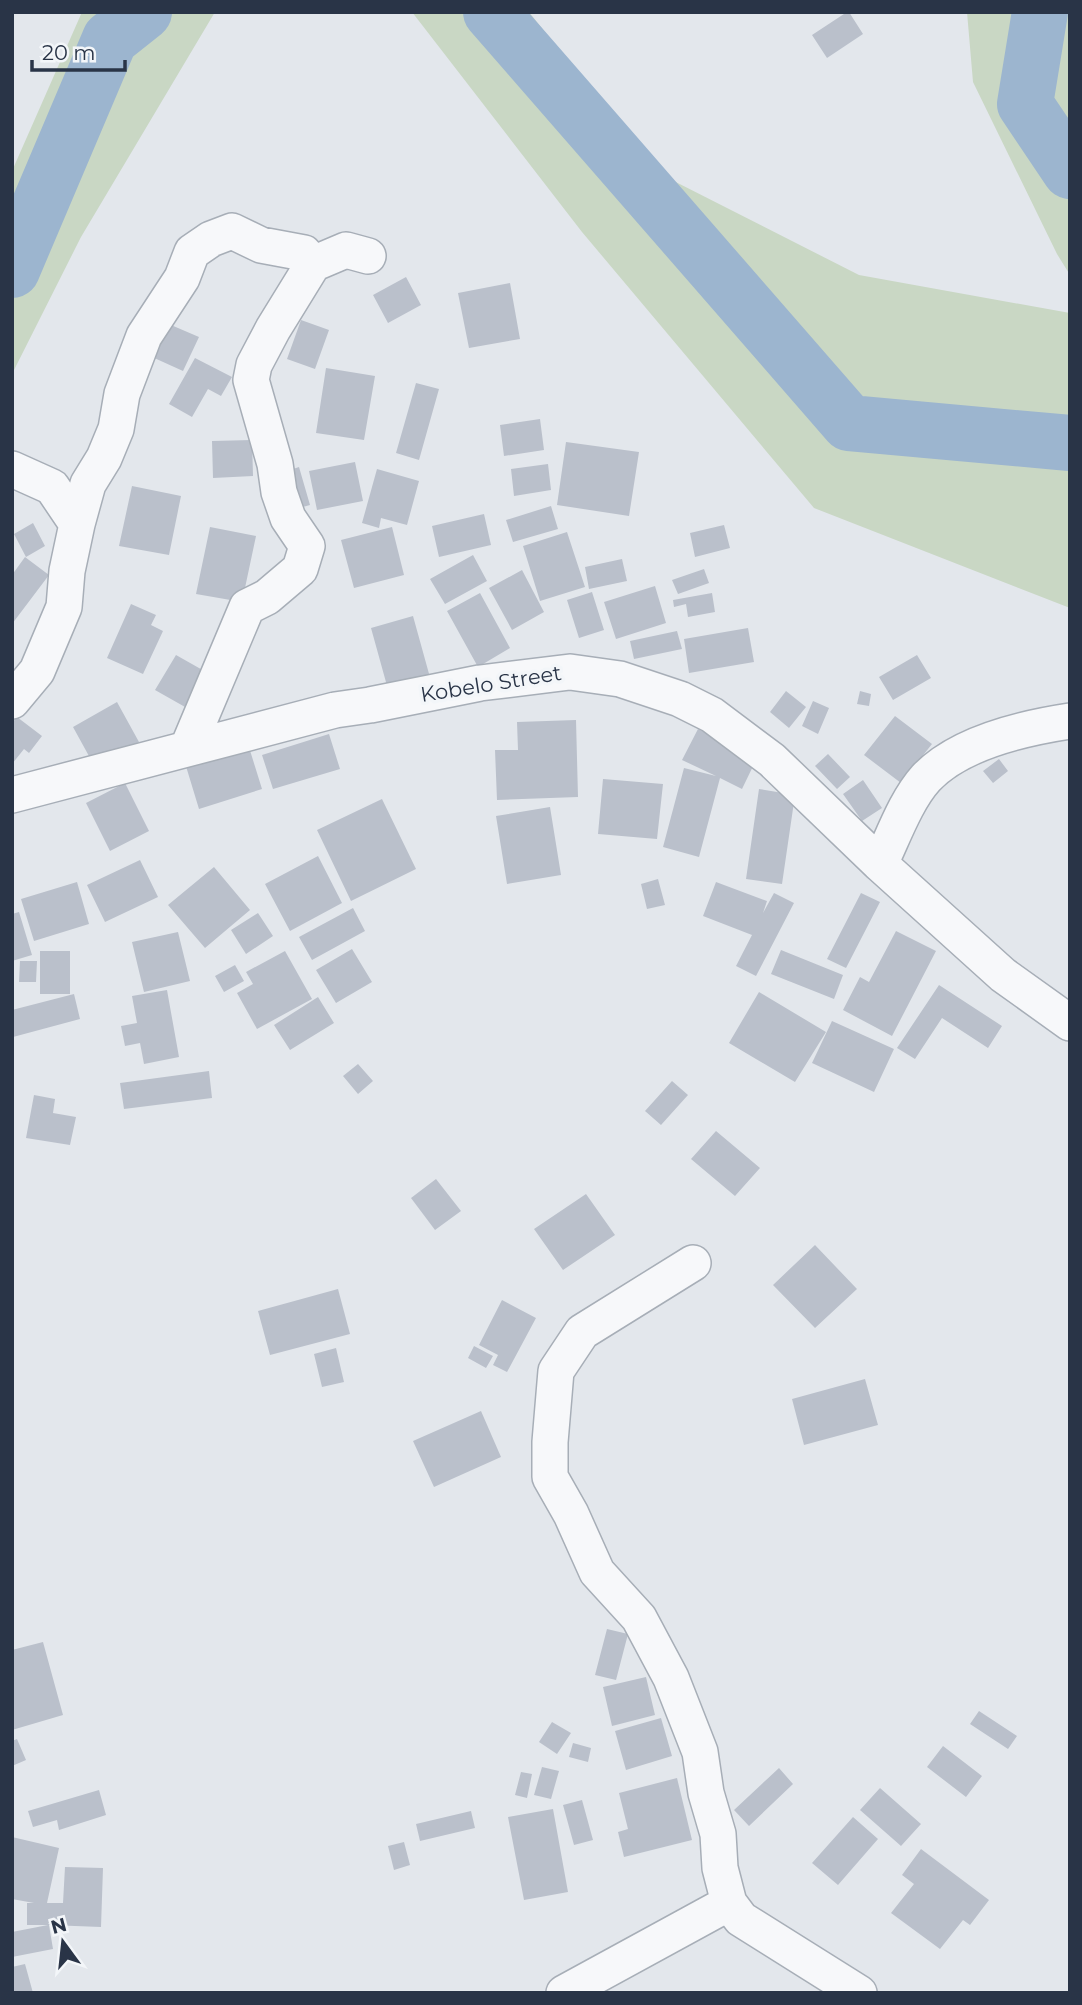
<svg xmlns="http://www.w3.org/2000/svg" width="1082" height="2005" font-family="Montserrat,sans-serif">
	<rect width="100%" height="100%" fill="#e3e7ec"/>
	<path fill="#c9d7c4" d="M82,12H215L81,237L12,374V171Z
		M412,12H529L656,172L859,275L1070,313V608L814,508L582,232Z
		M967,12H1070V275L1057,254L973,82Z"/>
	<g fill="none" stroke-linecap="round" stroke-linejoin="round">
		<path stroke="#9cb5cf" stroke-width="56" d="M491,12L849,423L1070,443
			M1040,12L1025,104L1070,171
			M12,270L110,39L144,12"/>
	</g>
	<path fill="#bac0cb" d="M847,12H849L863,34L827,58L812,35Z
		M406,277L421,305L388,323L373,295Z
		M510,283L520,339L469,348L458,293Z
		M157,319L199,337L183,371L141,352Z
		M301,320L329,330L315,369L287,359Z
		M195,358L232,377L221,396L208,389L192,417L169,404Z
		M326,368L375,376L364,440L316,433Z
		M416,383L439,389L419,460L396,453Z
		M540,419L544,450L504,456L500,425Z
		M252,440L253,476L213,478L212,441Z
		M566,442L639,452L629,516L557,505Z
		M355,462L363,501L317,510L309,471Z
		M548,464L551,490L514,496L511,469Z
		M299,467L310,505L292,510L281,473Z
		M377,469L419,481L407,525L381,518L379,528L362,523Z
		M132,486L181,496L169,555L119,546Z
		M551,506L558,529L513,542L506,520Z
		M484,514L491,545L439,557L432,526Z
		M33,523L45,546L26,557L14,534Z
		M724,525L730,548L695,557L690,533Z
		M210,527L256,536L242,602L196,594Z
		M392,527L404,575L354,588L341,540Z
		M567,532L585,587L540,601L523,546Z
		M473,555L487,581L445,604L430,579Z
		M25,557L49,575L12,624V575Z
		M622,559L627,581L589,589L585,567Z
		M704,569L709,583L678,594L672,580Z
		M522,570L544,612L512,630L489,588Z
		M655,586L666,623L616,639L604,602Z
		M592,592L604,630L579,638L567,600Z
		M480,593L510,648L478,667L447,611Z
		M712,593L715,612L688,617L686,604L674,607L673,600Z
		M131,604L156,615L151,625L163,631L143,674L107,658Z
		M413,616L431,681L389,693L371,628Z
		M748,628L754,662L689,673L684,639Z
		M677,631L682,649L634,659L630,641Z
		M176,655L222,681L201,716L155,690Z
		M917,655L931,678L893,700L879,677Z
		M786,691L806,707L789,728L770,712Z
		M860,691L871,694L869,706L857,704Z
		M813,701L829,708L818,734L802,726Z
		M117,702L139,742L95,767L73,727Z
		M895,716L932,744L901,783L864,755Z
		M17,717L42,736L29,753L24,749L12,764V723Z
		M576,720L578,797L497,800L495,750H518L517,722Z
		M698,729L757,758L742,789L720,778L699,857L663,847L684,768L716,776L682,760Z
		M329,734L340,769L273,789L262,755Z
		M248,744L262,789L199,809L185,763Z
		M828,754L850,777L837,789L815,766Z
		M999,759L1008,771L993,783L983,771Z
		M603,779L663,784L657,839L598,834Z
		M863,780L882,808L862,821L843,794Z
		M125,783L149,831L110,851L86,803Z
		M759,789L795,795L782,884L746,879Z
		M382,799L416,869L351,901L317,830Z
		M550,807L561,875L507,884L496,816Z
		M318,856L342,903L290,931L265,884Z
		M140,860L158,897L105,922L87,885Z
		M214,867L250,910L205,948L168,905Z
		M658,879L665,905L647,909L641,884Z
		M77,882L89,924L34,941L21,899Z
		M716,882L767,901L763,913L774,893L794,903L756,976L736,966L752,935L703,916Z
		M861,893L880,902L846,968L827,959Z
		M353,908L365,931L312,960L299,937Z
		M19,912L32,955L12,961V914Z
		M258,913L273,936L246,954L231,930Z
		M896,931L936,951L892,1036L843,1010L860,977L869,982Z
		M178,932L190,981L144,992L132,942Z
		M352,949L372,982L336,1003L316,970Z
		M781,950L843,975L834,999L771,974Z
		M40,951H70V994H40Z
		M285,951L312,999L257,1029L237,993L253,984L246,972Z
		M20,961H37L36,982H19Z
		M235,965L244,981L224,992L215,976Z
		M939,985L1002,1026L988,1048L942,1018L915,1059L897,1048Z
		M167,990L179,1057L144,1064L140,1043L125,1046L121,1026L137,1023L132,996Z
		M759,992L826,1032L795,1082L729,1043Z
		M74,994L80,1019L13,1037L12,1010Z
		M318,997L334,1023L290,1050L274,1025Z
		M832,1021L894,1049L874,1092L812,1063Z
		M358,1064L373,1081L358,1094L343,1076Z
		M209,1071L212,1098L124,1109L120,1083Z
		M672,1081L688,1095L661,1125L645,1111Z
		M34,1095L55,1099L53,1113L76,1117L70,1145L26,1138Z
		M716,1131L760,1168L735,1196L691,1159Z
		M436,1179L461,1211L435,1230L411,1198Z
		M586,1194L615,1235L563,1270L534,1229Z
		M815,1245L857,1289L815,1328L773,1285Z
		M338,1289L350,1334L270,1355L258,1311Z
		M502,1300L536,1318L507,1372L493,1365L498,1355L479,1345Z
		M474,1346L493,1356L486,1368L468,1358Z
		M336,1348L344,1382L322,1387L314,1354Z
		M865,1379L878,1425L804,1445L792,1399Z
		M481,1411L501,1457L434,1487L413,1441Z
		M607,1629L628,1634L616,1680L595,1675Z
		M43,1642L63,1715L12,1730V1650Z
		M646,1677L655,1715L612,1726L603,1687Z
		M979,1711L1017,1736L1008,1749L970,1724Z
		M661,1718L672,1756L626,1770L615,1731Z
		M552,1722L571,1733L557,1754L539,1742Z
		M17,1739L26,1760L12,1766V1741Z
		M573,1743L591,1748L588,1762L569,1757Z
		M943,1746L982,1776L966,1797L927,1767Z
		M542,1767L559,1771L551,1799L534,1795Z
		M779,1768L793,1784L749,1826L734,1810Z
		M521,1772L532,1774L527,1798L515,1795Z
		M677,1778L692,1840L624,1857L618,1832L628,1829L619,1793Z
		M880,1788L921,1824L901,1846L860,1810Z
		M99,1790L106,1815L59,1830L57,1820L33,1827L28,1811Z
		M582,1800L593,1840L574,1845L563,1805Z
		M553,1809L568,1892L524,1900L508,1817Z
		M471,1811L475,1828L420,1841L416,1824Z
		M853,1817L878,1839L838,1885L812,1863Z
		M12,1837L59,1848L47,1903H63L65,1867L103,1868L101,1927L49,1925L53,1949L12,1957V1932L48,1925H27V1903H34L12,1899Z
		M404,1842L410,1865L394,1870L388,1846Z
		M921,1849L989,1900L970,1925L963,1920L940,1949L891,1913L914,1884L902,1875Z
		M25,1964L33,1993H12V1967Z"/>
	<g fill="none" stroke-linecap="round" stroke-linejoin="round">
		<g stroke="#a7aeb7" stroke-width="38">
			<path id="minor" d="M12,469L52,487L77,524L67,571L64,607L37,671L12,701
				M77,524L88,484L104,458L116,429L122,394L144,336L182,278L192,252L211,239L232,231L261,245L304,253L313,264
				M188,747L247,607L267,597L300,569L307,546L288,518L279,492L275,464L251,380L254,365L273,329L313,264L346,250L368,256
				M12,795L335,710L370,705L480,683L570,672L620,679L680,699L712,715L772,760L880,864L1003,975L1070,1023
				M880,864C893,837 906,800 926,778C959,743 1024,728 1070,721
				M693,1263L582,1332L556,1371L550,1442V1477L571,1514L597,1572L639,1618L671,1678L700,1752L706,1793L718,1834L720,1868L729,1903L741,1919L859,1993
				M564,1993L729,1903"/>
		</g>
		<use href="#minor" stroke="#f7f8fa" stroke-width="35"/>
	</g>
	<g text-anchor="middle" stroke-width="7" stroke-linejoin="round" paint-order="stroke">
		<g font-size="21" fill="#293447" stroke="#f3f6f9">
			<text transform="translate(491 684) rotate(-9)" y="7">Kobelo Street</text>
		</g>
	</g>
	<rect width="1082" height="2005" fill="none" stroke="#293447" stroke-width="28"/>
	<g transform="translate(63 1942) rotate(345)" stroke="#f3f6f9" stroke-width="5" paint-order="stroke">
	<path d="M0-5L12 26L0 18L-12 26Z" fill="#293447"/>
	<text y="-10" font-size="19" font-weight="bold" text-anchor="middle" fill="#293447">N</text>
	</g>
	<path d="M32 60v10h93v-10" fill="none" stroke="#293447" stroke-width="3.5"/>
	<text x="42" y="60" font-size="21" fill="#293447" stroke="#f3f6f9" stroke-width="5" paint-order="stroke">20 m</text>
</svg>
